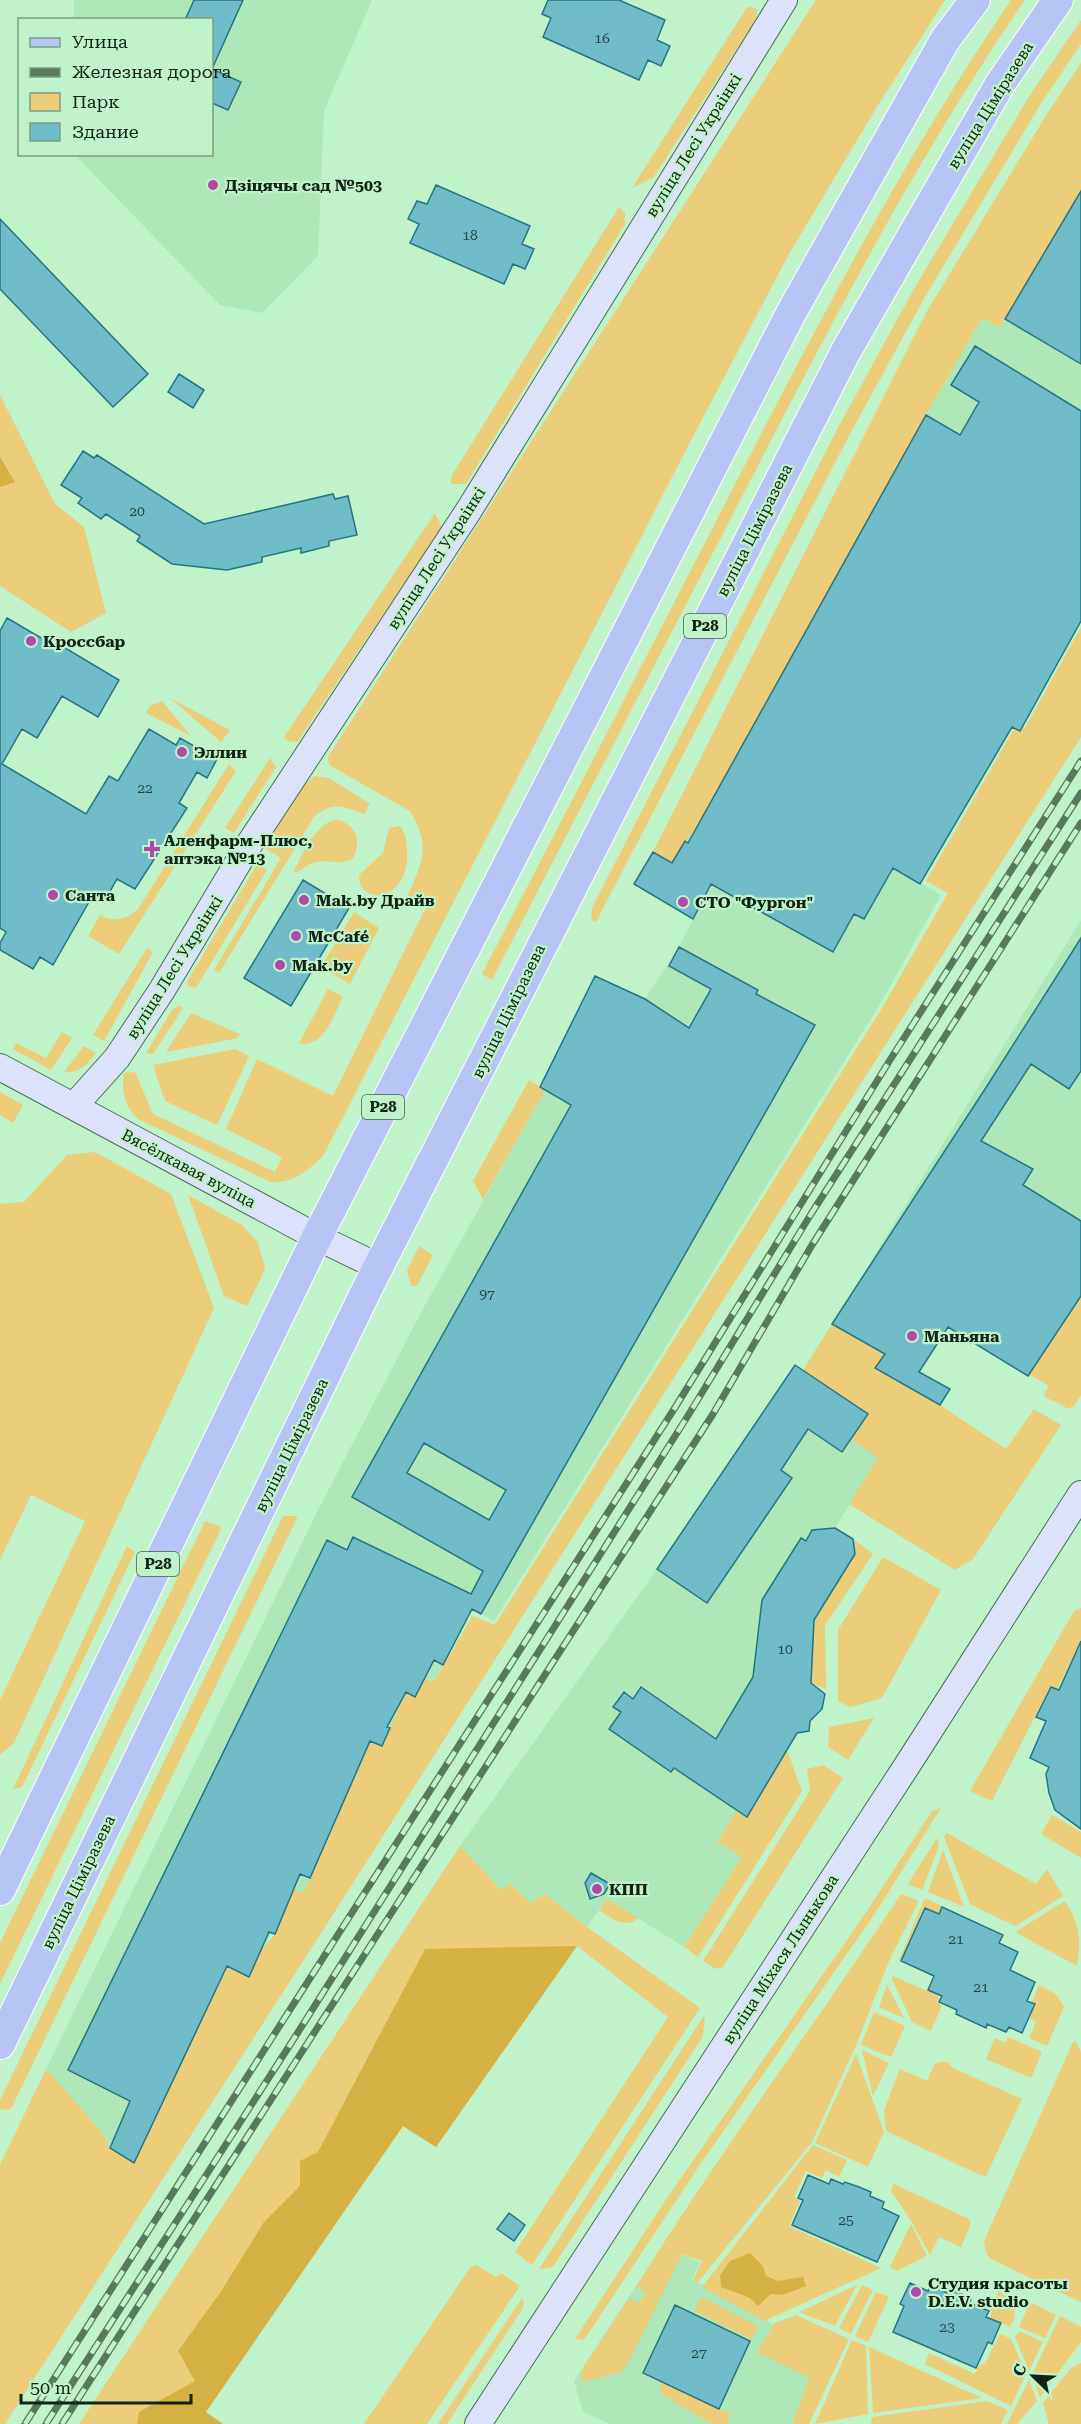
<svg xmlns="http://www.w3.org/2000/svg" width="1081" height="2424" font-family="'Roboto Serif',serif">
	<rect width="100%" height="100%" fill="#c0f3c9"/>
	<path fill="#aee8b9" d="M74,0H372L324,111L318,256L262,313L220,305L75,155L212,154V20H74Z
		M1081,191V620L1011,726L981,781L978,780L921,883L941,895L879,1006L494,1621L471,1608L434,1682L382,1746L370,1742L304,1894L293,1891L249,1977L227,1967L134,2163L110,2148L102,2132L46,2069L319,1508L424,1307L545,1090L540,1087L595,976L645,999L679,947L711,884L672,863L685,841L698,825L926,415L982,318L1000,328Z
		M1081,920V1297L1028,1376L917,1307L885,1354L832,1324Z
		M795,1365L868,1414L879,1458L835,1528L853,1539L855,1554L814,1620L811,1683L825,1694L822,1709L810,1721L809,1731L797,1733L747,1817L737,1811L717,1842L742,1857L684,1947L607,1899L587,1927L545,1894L531,1903L511,1884L501,1890L460,1846L657,1569Z
		M662,2246L700,2262L692,2279L829,2356L792,2424H611L583,2412L574,2381Z"/>
	<path fill="#ebcd7a" d="M816,0H945L875,110L789,254L687,448L323,1156C307,1171 294,1183 271,1182L140,1120C125,1110 121,1090 124,1073L135,1072L153,1114L275,1172L282,1157L226,1129L257,1059L333,1096L426,907L407,897C422,863 432,847 410,811L329,765L328,757Z
		M1011,0H1025C918,155 831,324 745,491C660,654 576,817 492,980L482,974C565,814 648,654 730,494C817,326 904,157 1011,0Z
		M750,6L757,9L756,19L653,178L632,188L746,9Z
		M1081,20V44L1040,105L926,295L851,432L596,922L591,920L592,908L840,424L915,287L1030,95Z
		M1081,63V191L1000,328L982,318L926,415L698,825L685,841L672,863L653,852L927,311L1047,114Z
		M619,207L625,213V224L466,484H451L452,475Z
		M0,395L55,504L84,527L106,613L71,632L0,586Z
		M435,513L442,527L297,742L288,741L284,737Z
		M1081,627V737L334,1913L5,2424H0V2165L46,2069L102,2132L110,2148L133,2162L227,1967L249,1976L261,1950L275,1934L294,1890L304,1893L370,1741L382,1746L406,1692L425,1678L434,1682L472,1616L495,1625L885,1003L948,893L926,881L1017,724L1025,728Z
		M170,698L230,730L221,742Z
		M162,701L191,736L146,713L150,706Z
		M270,758L276,767L234,833L225,828Z
		M229,764L236,771L119,954L88,936L100,915C114,923 127,919 138,909Z
		M315,776L329,778L370,804L364,814C344,806 331,801 314,817L219,973L214,970L281,858L263,847L303,785Z
		M336,819C356,825 362,839 353,858C340,867 329,858 315,862C307,864 301,872 293,873C304,852 313,826 336,819Z
		M400,826C406,834 407,843 407,853C409,902 358,907 359,875L383,853L389,828Z
		M257,864L267,870L196,988L187,986L188,980Z
		M354,912L379,928L350,984L321,967Z
		M147,948L153,952L104,1041L93,1035Z
		M328,989L343,997C334,1014 323,1050 299,1043Z
		M179,1006L183,1008L153,1054L146,1053L172,1010Z
		M191,1013L240,1034L238,1038L166,1052Z
		M62,1032L72,1038L51,1070L13,1049L16,1043L46,1058Z
		M84,1046L96,1053C88,1064 78,1074 64,1072Z
		M235,1049L249,1056L217,1125L165,1101L153,1065Z
		M529,1080L545,1090L483,1200L473,1181Z
		M0,1092L23,1105L13,1123L0,1115Z
		M95,1152L171,1194L214,1308L14,1743L0,1755V1700L85,1521L31,1495L0,1560V1204L24,1202L67,1155Z
		M188,1195L242,1225L258,1243L265,1267L263,1274L247,1306L224,1296Z
		M419,1246L433,1255L417,1286H411L407,1271Z
		M1081,1297V1395L1074,1406L1069,1409L1043,1396L1049,1386L1032,1376H1028Z
		M832,1324L885,1354L876,1368L940,1405L1006,1449L1034,1409L1061,1425L973,1559L955,1570L849,1504L878,1458L851,1439L803,1370Z
		M283,1516H298L11,2109L0,2110V2100Z
		M205,1521L222,1527L0,1984V1943Z
		M853,1539L873,1554L825,1625L826,1689L811,1683L814,1620L855,1554Z
		M127,1546L135,1552L22,1787L13,1789Z
		M883,1557L941,1590L882,1698L850,1707L838,1701V1630Z
		M1081,1608V1640L1058,1688L1050,1687L992,1801L970,1791L1074,1611Z
		M874,1718L848,1760L828,1747L829,1727Z
		M787,1750L802,1791L698,1957L684,1947L742,1857L717,1842L737,1810L748,1817Z
		M823,1765L843,1778L723,1967L716,1969L703,1961L810,1791L807,1769Z
		M941,1808L876,1912L699,2166L584,2340L575,2339L669,2195L865,1914L932,1811Z
		M1052,1815L1081,1832V1858L1041,1834Z
		M947,1833L1036,1884L1047,1869L1063,1896L1015,1926L970,1904L944,1837Z
		M937,1838L939,1846L922,1890L908,1884Z
		M460,1846L501,1890L511,1884L531,1903L545,1894L587,1927L700,2008L532,2265L515,2252L668,2017L577,1946L436,2147L403,2126L205,2411L214,2424H79Z
		M943,1850L964,1907L928,1892Z
		M901,1894L919,1901L889,1961L857,2043L812,2142L698,2282L693,2280L702,2261L682,2254L629,2361L621,2372L583,2382L581,2371L629,2298L639,2303L646,2293L636,2287C719,2153 814,2026 901,1894Z
		M607,1899L638,1918C625,1930 611,1918 599,1910Z
		M927,1899L942,1906L939,1913L924,1907L901,1961L899,1960L924,1900Z
		M1065,1901C1080,1926 1081,1936 1077,1966L1015,1932Z
		M893,1976L939,1996L937,2002L942,2005L931,2031L912,2022L892,1979Z
		M887,1985L904,2018L879,2007Z
		M1039,1985L1056,1994L1064,2007L1047,2046L1029,2038L1036,2022L1030,2019L1036,2004L1032,2002Z
		M874,2012L905,2026L891,2057L861,2045Z
		M705,2014L703,2036L553,2267L539,2269Z
		M1008,2037L1042,2052L1031,2078L986,2059L995,2038L1005,2043Z
		M1076,2041L1081,2052V2302L991,2259L986,2253L984,2241L1073,2042Z
		M862,2050L889,2063L873,2096Z
		M856,2054L884,2132L868,2167L815,2143Z
		M939,2062H947L953,2068L1022,2099L986,2176L980,2175L886,2131L884,2110L900,2069L927,2081L934,2065Z
		M813,2145L847,2160L839,2177L826,2170L822,2178L806,2171L794,2197L800,2201L789,2226L881,2268L764,2321L702,2287Z
		M894,2184L969,2219L971,2224L961,2247L939,2237L930,2255L910,2219L891,2191Z
		M911,2224L927,2256L897,2271L890,2267Z
		M476,2265L496,2277L501,2273L520,2286L427,2424H364L470,2268Z
		M857,2285L835,2326L799,2312Z
		M862,2285L873,2290L851,2334L839,2328Z
		M999,2291L1014,2303L1015,2318L1010,2327L990,2317L992,2312L990,2310Z
		M876,2292L889,2297L868,2342L855,2336Z
		M702,2297L758,2326L751,2339L694,2311Z
		M522,2298L524,2303L521,2311L447,2424H438Z
		M1030,2302L1056,2315L1045,2338L1019,2327Z
		M796,2315L849,2339L809,2424H792L810,2378L757,2352L775,2323Z
		M1060,2316L1081,2327V2342L1040,2397L1032,2375Z
		M1019,2331L1043,2342L1029,2371L1015,2337Z
		M1000,2334L1011,2339L1026,2374L1011,2406L925,2364L929,2353L975,2374L980,2364L984,2365Z
		M852,2340L866,2346L868,2414L815,2424Z
		M869,2347L982,2398L873,2413Z
		M1081,2363V2424H1049L1043,2403L1071,2368Z
		M1029,2380L1037,2401L1017,2424H1007Z
		M661,2382L731,2414L727,2424H712L660,2393Z
		M987,2401L1008,2410L1001,2424H871L872,2417Z"/>
	<path fill="#d5b043" d="M0,457L15,482L0,487Z
		M577,1946L436,2147L403,2126L206,2412L223,2424H137L139,2412L195,2381L178,2351L220,2293L264,2222L300,2186V2161L318,2152L425,1949Z
		M750,2253L763,2266L766,2276L778,2281L803,2277L806,2286L782,2295L771,2294L758,2306L750,2298L721,2287L720,2275L730,2261Z"/>
	<path fill="#71bcc9" stroke="#267582" stroke-width="1.5" fill-rule="evenodd" d="M194,0H243L212,69L241,82L228,110L212,103V20H185Z
		M548,0H619L665,20L657,40L670,46L661,66L648,60L639,80L543,37L551,18L542,14Z
		M436,185L530,226L522,244L534,249L525,269L513,264L504,284L410,243L419,224L408,219L417,201L427,204Z
		M1081,191V364L1005,319Z
		M0,219L148,374L113,407L0,289Z
		M975,346L1081,411V621L1020,731L1012,727L920,884L893,868L864,919L854,914L833,952L711,884L693,919L634,884L653,852L672,863L685,841L688,843L926,415L960,435L979,402L951,385Z
		M179,374L204,390L193,408L168,392Z
		M83,451L94,458L97,455L204,524L333,494L335,499L348,496L357,535L329,541V546L301,553V548L262,557V562L227,570L172,564L137,541L140,536L106,514L101,519L78,503L82,498L61,485Z
		M7,618L53,645L57,643L119,680L98,717L62,696L37,738L22,729L2,764L86,814L109,776L118,781L149,729L176,745L180,738L217,759L207,778L197,772L179,803L187,808L135,889L117,879L104,902L93,895L53,965L40,957L33,969L0,950V943L6,932L0,928V631Z
		M303,880L349,908L291,1006L244,978Z
		M1081,938V1071L1069,1089L1031,1064L981,1141L1033,1169L1023,1185L1081,1221V1296L1028,1376L948,1327L919,1372L950,1389L940,1405L875,1368L885,1354L832,1324L987,1086Z
		M679,947L758,990L756,994L815,1025L481,1614L472,1609L443,1665L434,1660L415,1697L406,1692L387,1727L390,1728L382,1746L370,1741L310,1878L300,1874L275,1934L269,1932L249,1977L227,1966L134,2163L110,2148L130,2101L68,2070L327,1540L347,1550L353,1537L471,1594L483,1571L352,1497L571,1105L540,1087L595,976L645,999L689,1028L711,989L669,966ZM424,1443L506,1490L489,1520L407,1473Z
		M795,1365L868,1414L842,1452L808,1429L781,1470L792,1478L707,1603L657,1569Z
		M835,1528L853,1539L855,1554L814,1620L811,1683L825,1694L822,1709L810,1721L809,1731L797,1733L747,1817L674,1768L671,1772L609,1729L621,1712L613,1707L624,1692L633,1699L641,1687L716,1739L753,1677L762,1600L801,1538L806,1541L812,1530Z
		M1081,1641V1829L1055,1810L1049,1793L1046,1774L1049,1767L1030,1758L1046,1721L1036,1717L1051,1687L1059,1690Z
		M591,1873L610,1884L604,1894L590,1899L585,1883Z
		M942,1907L1003,1935L999,1943L1018,1952L1010,1970L1035,1982L1027,2001L1035,2004L1022,2033L1009,2027L1006,2032L987,2024L986,2028L956,2014L957,2010L939,2002L942,1996L928,1990L934,1976L901,1961L925,1908L939,1914Z
		M808,2175L829,2184L831,2179L843,2184L845,2182L859,2187L871,2192L870,2196L884,2202L882,2208L899,2216L877,2262L792,2225L803,2200L798,2198Z
		M509,2213L525,2225L514,2241L497,2229Z
		M910,2283L928,2291L930,2286L948,2293L950,2289L971,2298L970,2303L989,2311L986,2317L1001,2323L992,2344L988,2342L976,2368L893,2332L904,2306L900,2304Z
		M675,2305L750,2341L719,2409L643,2373Z"/>
	<g fill="none" stroke-linecap="round" stroke-linejoin="round">
		<g stroke="#45734f" stroke-width="28">
			<path id="secondary" d="M0,1067L317,1237L379,1267
				M74,1106L117,1058L162,990L248,846L469,510L784,0
				M478,2424L908,1764L1081,1494"/>
		</g>
		<g stroke="#fff" stroke-width="32">
			<path id="primary" d="M0,1890L317,1237L791,313L945,40L975,0
				M0,2044L370,1283L846,351L1000,84L1058,0"/>
		</g>
		<use href="#secondary" stroke="#dbe2fa" stroke-width="26"/>
		<use href="#primary" stroke="#b6c5f6" stroke-width="30"/>
		<g stroke="#59795f" stroke-width="7">
			<path id="rail" d="M25,2424L676,1406L890,1060L1081,761
				M46,2424L295,2037L689,1414L811,1214L1081,793
				M62,2424L713,1414L812,1245L1081,823"/>
		</g>
		<use href="#rail" stroke="#c0f3c9" stroke-width="4.5" stroke-dasharray="14" stroke-linecap="butt"/>
	</g>
	<g fill="#b148aa" stroke="#c0f3c9" stroke-width="2">
		<circle cx="213" cy="185" r="6"/>
		<circle cx="31" cy="641" r="6"/>
		<circle cx="182" cy="752" r="6"/>
		<path d="M149 840h6v6h6v6h-6v6h-6v-6h-6v-6h6z"/>
		<circle cx="53" cy="895" r="6"/>
		<circle cx="304" cy="900" r="6"/>
		<circle cx="683" cy="902" r="6"/>
		<circle cx="296" cy="936" r="6"/>
		<circle cx="280" cy="965" r="6"/>
		<circle cx="912" cy="1336" r="6"/>
		<circle cx="597" cy="1889" r="6"/>
		<circle cx="916" cy="2292" r="6"/>
	</g>
	<g text-anchor="middle" stroke-width="4.5" stroke-linejoin="round" paint-order="stroke">
		<g font-size="14" fill="#284941">
			<text x="602" y="43">16</text>
			<text x="470" y="240">18</text>
			<text x="137" y="516">20</text>
			<text x="145" y="793">22</text>
			<text x="487" y="1299">97</text>
			<text x="785" y="1654">10</text>
			<text x="956" y="1944">21</text>
			<text x="981" y="1992">21</text>
			<text x="846" y="2225">25</text>
			<text x="947" y="2332">23</text>
			<text x="699" y="2358">27</text>
		</g>
		<g fill="#c0f3c9" stroke="#45614a" stroke-width="1.5">
			<rect x="684" y="614" width="42" height="24" rx="4.5"/>
			<rect x="362" y="1095" width="42" height="24" rx="4.5"/>
			<rect x="137" y="1552" width="42" height="24" rx="4.5"/>
		</g>
		<g font-size="15" font-weight="bold" fill="#102314">
			<text x="705" y="631">Р28</text>
			<text x="383" y="1112">Р28</text>
			<text x="158" y="1569">Р28</text>
		</g>
		<g font-size="16" fill="#102314" stroke="#c0f3c9">
			<text transform="translate(990 105) rotate(-58)" y="6">вуліца Ціміразева</text>
			<text transform="translate(693 145) rotate(-58)" y="6">вуліца Лесі Украінкі</text>
			<text transform="translate(754 530) rotate(-63)" y="6">вуліца Ціміразева</text>
			<text transform="translate(436 558) rotate(-57)" y="6">вуліца Лесі Украінкі</text>
			<text transform="translate(174 967) rotate(-58)" y="6">вуліца Лесі Украінкі</text>
			<text transform="translate(508 1011) rotate(-64)" y="6">вуліца Ціміразева</text>
			<text transform="translate(189 1168) rotate(28)" y="6">Вясёлкавая вуліца</text>
			<text transform="translate(291 1445) rotate(-64)" y="6">вуліца Ціміразева</text>
			<text transform="translate(78 1882) rotate(-64)" y="6">вуліца Ціміразева</text>
			<text transform="translate(780 1959) rotate(-57)" y="6">вуліца Міхася Лынькова</text>
		</g>
		<g font-size="16" font-weight="bold" fill="#102314" stroke="#c0f3c9" text-anchor="start">
			<text x="225" y="191">Дзіцячы сад №503</text>
			<text x="43" y="647">Кроссбар</text>
			<text x="194" y="758">Эллин</text>
			<text x="164" y="846">Аленфарм-Плюс,<tspan x="164" dy="18">аптэка №13</tspan></text>
			<text x="65" y="901">Санта</text>
			<text x="316" y="906">Маk.by Драйв</text>
			<text x="695" y="908">СТО "Фургон"</text>
			<text x="308" y="942">McCafé</text>
			<text x="292" y="971">Mak.by</text>
			<text x="924" y="1342">Маньяна</text>
			<text x="609" y="1895">КПП</text>
			<text x="928" y="2289">Студия красоты<tspan x="928" dy="18">D.E.V. studio</tspan></text>
		</g>
	</g>
	<rect x="18" y="18" width="195" height="138" fill="#c0f3c9" stroke="#7aa081" stroke-width="1.5"/>
	<rect x="30" y="38" width="30" height="9" fill="#b6c5f6" stroke="#7aa081" stroke-width="1.5"/>
	<text x="72" y="48" font-size="18" fill="#102314">Улица</text>
	<rect x="30" y="68" width="30" height="9" fill="#59795f" stroke="#7aa081" stroke-width="1.5"/>
	<text x="72" y="78" font-size="18" fill="#102314">Железная дорога</text>
	<rect x="30" y="93" width="30" height="18" fill="#ebcd7a" stroke="#7aa081" stroke-width="1.5"/>
	<text x="72" y="108" font-size="18" fill="#102314">Парк</text>
	<rect x="30" y="123" width="30" height="18" fill="#71bcc9" stroke="#7aa081" stroke-width="1.5"/>
	<text x="72" y="138" font-size="18" fill="#102314">Здание</text>
	<g transform="translate(1033 2376) rotate(294)" stroke="#c0f3c9" stroke-width="4.5" paint-order="stroke">
	<path d="M0-4.5L10 22L0 15L-10 22Z" fill="#102314"/>
	<text y="-9" font-size="16" font-weight="bold" text-anchor="middle" fill="#102314">С</text>
	</g>
	<path d="M21 2394v9h170v-9" fill="none" stroke="#102314" stroke-width="3"/>
	<text x="30" y="2394" font-size="18" fill="#102314" stroke="#c0f3c9" stroke-width="4.5" paint-order="stroke">50 m</text>
</svg>
